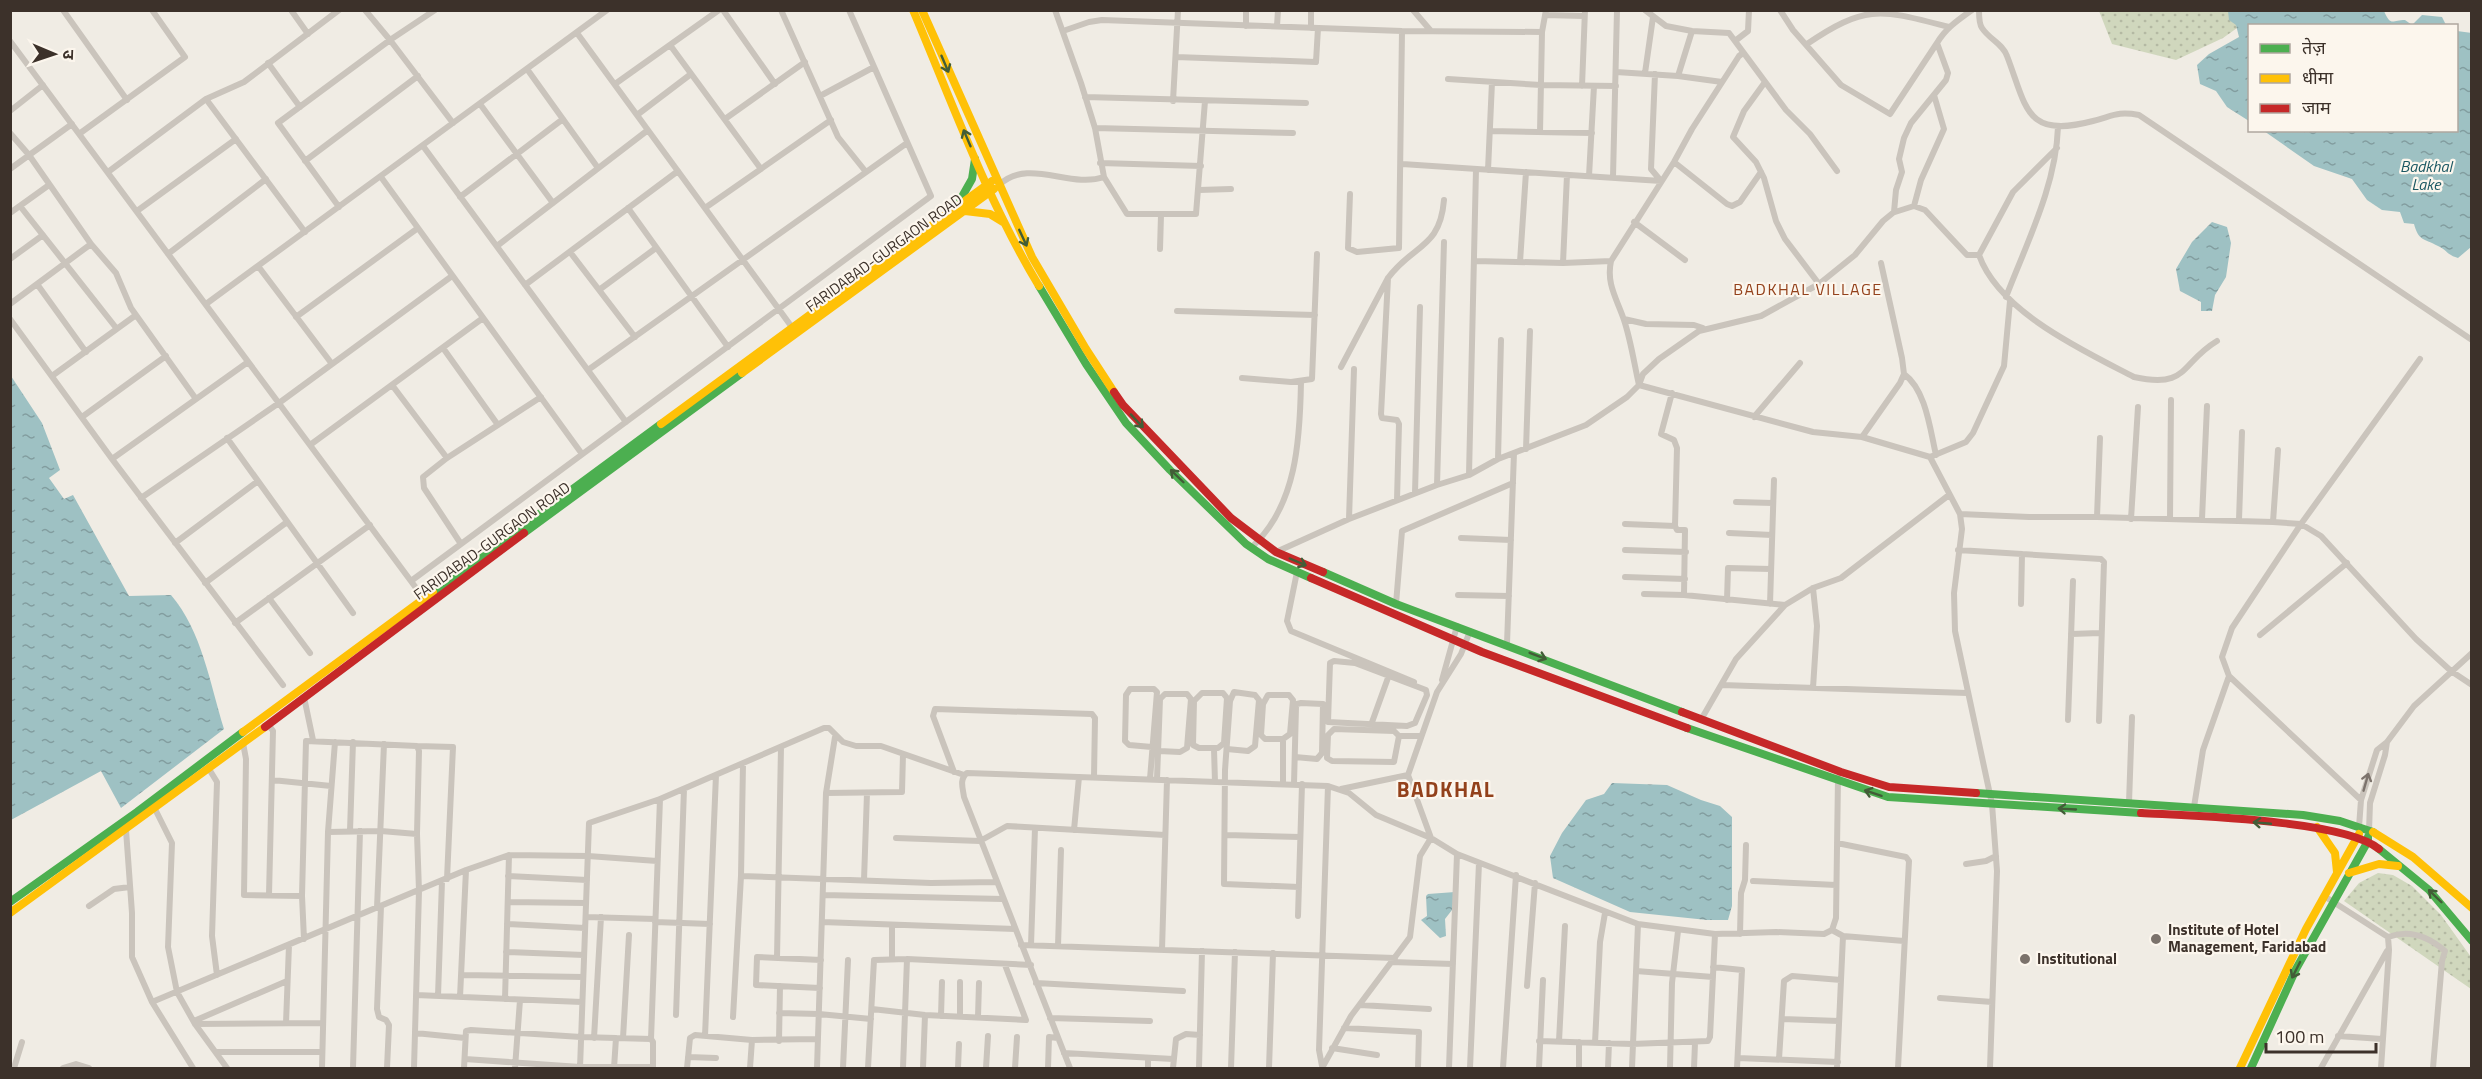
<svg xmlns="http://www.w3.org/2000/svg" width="2482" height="1079" font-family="'Titillium Web','Noto Sans Devanagari',sans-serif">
	<defs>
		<pattern id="grass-dots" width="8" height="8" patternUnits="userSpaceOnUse" patternTransform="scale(1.5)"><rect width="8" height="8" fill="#d0d7bd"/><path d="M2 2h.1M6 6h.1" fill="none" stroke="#b4b9a3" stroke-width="1.8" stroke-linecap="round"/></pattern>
		<pattern id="water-ripples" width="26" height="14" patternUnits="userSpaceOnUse" patternTransform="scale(1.5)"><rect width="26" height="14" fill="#9ec1c3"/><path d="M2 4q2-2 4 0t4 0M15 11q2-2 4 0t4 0" fill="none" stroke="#829d9f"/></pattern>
	</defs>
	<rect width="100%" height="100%" fill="#f0ece4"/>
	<path fill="url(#grass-dots)" d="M2099,11H2261L2223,38L2176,60L2112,44Z
		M2378,873L2393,875L2412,886L2441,915L2471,957V989L2344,901L2359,883Z"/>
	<path fill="url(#water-ripples)" d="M2228,11H2384C2391,27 2392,20 2405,20L2412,25L2422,15L2442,17L2446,25L2250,26L2249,121L2227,107L2216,91L2200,84L2197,65L2209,54L2239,37L2236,25L2229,20Z
		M2457,31L2472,33L2471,247L2458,258C2447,255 2447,250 2438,246C2424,238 2419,242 2414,224L2404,223L2400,212L2382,210L2367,200L2352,179L2314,166L2264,131L2456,130Z
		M2212,222L2227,227L2231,243L2226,277L2215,295L2212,311H2201V302L2180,291L2176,269L2192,242Z
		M11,376L42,423L60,470L49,478L64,499L73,495L129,596L171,595C202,631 210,684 224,729L121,808L101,771L11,820Z
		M1612,783L1667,785L1701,800L1720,806L1732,817V906L1728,920H1707L1630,912L1553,878L1550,856L1562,833L1586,800L1604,794Z
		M1455,892L1452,910L1445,919L1446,936L1440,938L1421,920L1427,916L1426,896L1428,894Z"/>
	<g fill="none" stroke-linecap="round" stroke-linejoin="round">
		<path stroke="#cac4bc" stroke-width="6" d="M63,10L127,100
			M291,10L308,34
			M365,10L390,40L453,123
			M723,10L775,84
			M781,10L838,137L866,172
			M1055,10L1081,83L1095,128L1104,177L1127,214H1196L1205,101
			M1246,10V26
			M1413,10L1431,31
			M1645,10L1666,26L1692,31L1729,33L1786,110L1810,134L1837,171
			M1780,10L1793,30L1841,85L1890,114L1937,43
			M1979,10C1979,16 1979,24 1982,28C1989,39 2003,44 2007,56C2027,108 2025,139 2093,121C2113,116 2117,111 2139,115L2472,340
			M1545,15L1584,16
			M1277,26L1278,10
			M1311,28V10
			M1063,31L1089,22L1102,20L1402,31L1542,32
			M577,33L794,330
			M10,41L425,600
			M1735,41L1748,31L1749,10
			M1807,44C1867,3 1882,10 1949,27
			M670,45L761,169
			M1743,53L1739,56L1692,129L1674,162L1611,261C1606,284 1617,299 1624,320C1631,341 1634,363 1639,385L1813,432L1862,437L1930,457L1960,514L1962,529L1954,593L1955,631L1992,804L1997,871L1990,1068
			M1176,57L1316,62L1318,28
			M268,63L300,107
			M527,69L598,168
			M1616,72L1678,76L1722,82
			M1645,73L1653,17
			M1655,74L1651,169L1661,181
			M1678,76L1692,31
			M1448,79L1541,85L1616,86
			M1765,82L1744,111L1733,137L1756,162L1764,178L1776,221L1785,239L1819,284
			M615,84L719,10
			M1582,86L1585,10
			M820,96L874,67
			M1085,97L1306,103
			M206,99L305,232
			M1173,101L1178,10
			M480,104L553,203
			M10,111L43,85
			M637,115L691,74
			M725,119L805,62
			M1095,128L1293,133
			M1490,131L1592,133
			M1540,132L1542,32L1546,10
			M10,133L29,155L91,244L116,273L131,308L196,399
			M79,134L185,57L152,10
			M423,146L626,422
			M2057,148L2013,192L1979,255C1999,312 2084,351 2134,377C2189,389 2180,363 2217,341
			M305,161L418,76
			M1674,162L1727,204L1732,206L1740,202L1761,172
			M1100,163L1201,166
			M1402,164L1661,181
			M10,169L72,124
			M1488,170L1492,82
			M108,172L206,99L244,82L339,10
			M1589,176L1594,86
			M381,177L582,454
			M1613,177L1617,10
			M999,185C1029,157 1069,189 1104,177
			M1199,190L1231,189
			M1350,194L1348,248L1357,252L1399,248L1402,31
			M460,197L563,119
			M20,206L117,329
			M1914,206L1925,210L1967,255H1979
			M339,207L278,123L390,40L435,10
			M628,208L728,347
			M705,208L831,120
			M137,211L236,139
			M1895,212L1914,206L1921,180L1944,129L1934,95
			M10,213L49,185
			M1634,222L1685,260
			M497,246L648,130
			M1160,249L1161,215
			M570,252L635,337
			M168,254L266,179
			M10,259L43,235
			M1475,261L1563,263L1611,261
			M1520,262L1526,172
			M1563,263L1567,175
			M258,266L332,364
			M1388,278L1381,414L1382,418L1397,420L1399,424L1397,500
			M37,284L86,352
			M525,285L678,171
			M599,290L656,248
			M2006,297C2027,242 2056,186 2058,127
			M10,304L91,244
			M206,304L607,10
			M1177,311L1315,315
			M296,317L418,228
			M10,319L112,459L283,685
			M1624,319L1646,324L1694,325L1703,328
			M443,348L498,425
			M1341,367L1388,278C1413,244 1440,249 1444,200
			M588,370L907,143
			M1904,374C1926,390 1930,429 1936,455
			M52,376L136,315
			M1242,378L1291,382L1312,379L1317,254
			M392,385L447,458
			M1672,393L1661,434L1674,440L1677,448L1675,526L1677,530H1685L1684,595
			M82,417L166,356
			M1754,417L1800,363
			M1862,437L1900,383L1904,374L1902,358L1881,263
			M227,438L353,613
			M310,445L483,318
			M1526,449L1530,331
			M1930,457L1966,442L1973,433L2004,366L2010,301
			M112,459L248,362
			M1498,459L1501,340
			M1469,475L1476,169
			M1437,485L1444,242
			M1415,493L1420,307
			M141,498L279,403L452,276
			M1736,502L1773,503
			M1960,514L2029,517H2097L2273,522L2301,524L2321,536L2416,639L2451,671L2472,685
			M2097,517L2100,438
			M1349,519L1354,369
			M2131,519L2138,407
			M2170,519L2171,400
			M2202,519L2207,406
			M2239,520L2242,432
			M2273,522L2278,450
			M1625,524L1675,526
			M1729,533L1772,535
			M1461,538L1511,540
			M175,543L258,481
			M461,544L424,488L423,477L447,458L541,397
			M1251,548C1297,506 1300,439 1301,382
			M1625,550L1686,552
			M1958,550L2101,559L2104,562L2099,721
			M1276,552L1349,519L1437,485L1469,475L1498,459L1586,425L1627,397L1639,385L1643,374L1659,359L1699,331L1761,316L1819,284L1855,255L1883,221L1894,212L1896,190L1902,172L1899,159L1904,138L1911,123L1946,80L1948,73L1937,43C1946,28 1958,20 1972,10
			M1297,572L1287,621L1291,631L1414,682
			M1625,577L1685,579
			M411,581L931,196L849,10
			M205,583L287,522
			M1813,588L1817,626L1813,688
			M1644,594L1684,595L1785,605
			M1458,595L1509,596
			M269,598L310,653
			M1727,600L1728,568L1771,569
			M1396,604L1402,531L1513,483
			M1770,604L1774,480
			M2021,604L2022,554
			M235,623L370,525
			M2071,634L2100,633
			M2260,635L2347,563
			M1507,644L1514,453
			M1334,661L1355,663L1426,690L1427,695L1415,723L1407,726L1328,722L1330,663Z
			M1442,680L1457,626
			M1722,685L1967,693
			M1202,693H1223L1227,698L1224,743L1218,748H1199L1193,745L1194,701Z
			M304,697L313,740
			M1702,718L1736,659L1785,605L1813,588L1841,578L1949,495
			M2068,720L2073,581
			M268,724L273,731L269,895
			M1371,725L1389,675
			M1399,736L1394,762L1332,761L1327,758L1328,735L1334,729L1394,731L1399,736H1421
			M1283,739H1265L1261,735L1263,704L1268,695H1289L1293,700L1290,734L1283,739V784
			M243,743L246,759L244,895L302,896
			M417,746L453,747L447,879
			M1214,749L1215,782
			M1227,749L1248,751L1255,746L1259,700L1255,695L1234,692L1230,701L1225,770L1224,884L1299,887
			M209,769L217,782L212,936L217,975
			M954,772L933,716L935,709L1092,714L1095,718L1094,777
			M1150,779L1157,692L1154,689H1130L1126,695L1125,741L1129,745L1152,747
			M1157,779L1160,699L1165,694H1187L1191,699L1187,748L1180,752L1159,751
			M272,780L331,786
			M1294,784L1296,707L1297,704L1301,703L1323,704L1322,753L1317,759L1295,757
			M1341,789L1408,775
			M826,793L902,792L903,754
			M2361,800L2229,676L2222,657L2232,628L2301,524L2420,359
			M2129,803L2132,717
			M2194,807L2203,750L2229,676
			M155,809L172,843L168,947L177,992L195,1024L227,1068
			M2359,827L2361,800L2377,750L2387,742L2414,706L2472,653
			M126,830L132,913V957L152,1002L193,1068
			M1074,830L1079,777
			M350,831L353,742
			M2369,831L2370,803L2385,755L2387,742
			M328,832L381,831L417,834
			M1226,835L1300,837
			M896,838L980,841L1007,826L1165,835
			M1837,843L1906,857L1909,861L1898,1068
			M1966,864L1986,861L1996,856
			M508,876L587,880
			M741,876L931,883L996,882
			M864,880L867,793
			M1753,881L1836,885
			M823,895L1003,899
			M2324,896L2388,937L2389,950L2381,1068
			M508,902L586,903
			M89,906L114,889L130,887
			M381,906L377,1009L379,1017L386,1020L389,1025L387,1068
			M377,908L384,744
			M1298,916L1302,784
			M586,917L655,919
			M655,922L710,924
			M822,922L1015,929
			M507,924L585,928
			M1832,930L1843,936L1904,941
			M1740,934L1741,893L1745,880L1746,845
			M2388,937C2409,929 2429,937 2445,951L2442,961L2433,1068
			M304,939L302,896L306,741L417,746L419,751L417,834L419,891L414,1068
			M1021,945L1395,958
			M1031,945L1035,828
			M1058,946L1061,850
			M1162,950L1167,780
			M506,952L584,955
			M777,958L781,747
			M892,959V925
			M1391,962L1453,964
			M1713,967L1742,970L1737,1068
			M1636,971L1713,977
			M461,975L583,977
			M1036,983L1183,991
			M1527,986L1535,883
			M820,988L756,985L757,957L821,960
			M416,995L582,1002
			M438,996L442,881
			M460,997L466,870
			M1940,998L1992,1002
			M505,999L509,855
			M152,1002L466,870L509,855L588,856L657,861
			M1360,1005L1429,1009
			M872,1009L925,1015L1026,1020L1005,965
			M779,1013L819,1014L871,1019
			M676,1015L684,789
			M941,1016L942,982
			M960,1016V982
			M733,1017L741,876L743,764
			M978,1017L979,983
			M1050,1018L1150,1021
			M1782,1019L1839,1021
			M194,1021L287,981
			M286,1023L289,945
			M195,1024L323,1023
			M1344,1028L1419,1032L1418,1068
			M415,1033L465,1038
			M705,1036L716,775
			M2338,1036L2382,1039
			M594,1038L601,917
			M623,1038L629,935
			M651,1039L660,799
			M779,1041L780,986
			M1539,1041L1632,1044L1708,1041L1710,1037L1715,934
			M1559,1041L1565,926
			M1595,1043L1600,942L1605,913
			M1332,1048L1377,1055
			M216,1052H322
			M1064,1053L1173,1059
			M688,1057L716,1058
			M1738,1058L1838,1062
			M465,1059L580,1067H653
			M1779,1059L1784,981L1792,976L1841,980
			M1322,1066L1319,1050L1328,786
			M14,1068L22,1042
			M63,1068L76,1064L89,1068
			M322,1068L328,832L335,742
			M353,1068L360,831
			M464,1068L466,1031L471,1030L581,1037L651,1039L653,1042V1068
			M515,1068L520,1000
			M580,1068L589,823L660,799L824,728H829L843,742L856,746H881L964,775
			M614,1068L616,1038
			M687,1068L690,1038L695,1035L752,1040L818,1039
			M750,1068L752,1040
			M817,1068L826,793L835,737
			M843,1068L848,960
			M868,1068L874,960L907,959L1031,965
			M903,1068L907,959
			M923,1068L925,1015
			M958,1068L959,1044
			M986,1068L988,1036
			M1015,1068L1017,1037
			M1048,1068L1049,1037L1058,1038
			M1070,1068L964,797C963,789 959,779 967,773L1328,786L1349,793L1376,815L1431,838L1457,854L1638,924L1715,934L1776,932L1824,934L1832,930L1836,918L1838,778
			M1148,1068V1058
			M1173,1068L1176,1039L1186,1034L1200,1035
			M1199,1068L1202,951
			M1231,1068L1235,952
			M1269,1068L1273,953
			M1322,1068L1351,1016L1410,937L1420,856L1431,838L1408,775L1437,692L1461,654L1470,631
			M1449,1068L1457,854
			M1470,1068L1479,863
			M1503,1068L1516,875
			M1539,1068L1543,980
			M1579,1068V1042
			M1608,1068L1609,1043
			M1632,1068L1638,924
			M1670,1068L1672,983L1678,931
			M1694,1068L1695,1043
			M1837,1068L1843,936
			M2321,1068L2387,951"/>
		<path stroke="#4caf50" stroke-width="8" d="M959,202L972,179L975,159
			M1039,286L1086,364L1126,423L1170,470L1246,544L1268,559L1311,578
			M524,533L742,373
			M1323,572L1396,604L1682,712
			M433,592L661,424
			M1687,728L1888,797L2141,813
			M1976,793L2303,815L2340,821L2373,832
			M2379,849L2429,890L2472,941
			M10,902L137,812L243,732
			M2251,1068L2296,969L2368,841V837"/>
		<path stroke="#ffc107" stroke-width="8" d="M913,10C952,102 987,200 1039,286
			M922,10L1032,257L1086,349L1114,392
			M965,211L990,214L1003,222
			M742,373L994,189
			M661,424L992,181
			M243,732L433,592
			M2317,827L2335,853L2337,872
			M2373,832L2413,857L2472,908
			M2349,873L2379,864L2398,866
			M10,913L265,727
			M2240,1068L2306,929L2359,834"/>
		<path stroke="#c62828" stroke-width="8" d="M1114,392L1123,405L1231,518L1276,552L1323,572
			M1311,578L1482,652L1687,728
			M1682,712L1841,772L1889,787L1976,793
			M265,727L524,533
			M2141,813C2192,816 2344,820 2379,849"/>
	</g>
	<defs><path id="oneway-shaft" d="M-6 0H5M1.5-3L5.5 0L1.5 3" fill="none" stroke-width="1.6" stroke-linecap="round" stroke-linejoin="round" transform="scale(1.5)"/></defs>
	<g stroke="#425d37">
		<use href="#oneway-shaft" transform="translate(945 64) rotate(67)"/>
		<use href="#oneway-shaft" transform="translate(967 138) rotate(-113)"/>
		<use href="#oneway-shaft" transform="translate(1023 238) rotate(65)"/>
		<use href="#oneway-shaft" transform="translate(1137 421) rotate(47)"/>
		<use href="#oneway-shaft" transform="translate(1177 476) rotate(-136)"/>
		<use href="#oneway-shaft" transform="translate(1298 562) rotate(23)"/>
		<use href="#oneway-shaft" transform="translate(1538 656) rotate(21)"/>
		<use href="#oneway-shaft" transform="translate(1873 793) rotate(-162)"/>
		<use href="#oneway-shaft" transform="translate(2067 809) rotate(-177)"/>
		<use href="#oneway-shaft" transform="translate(2262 823) rotate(-175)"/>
		<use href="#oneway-shaft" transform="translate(2435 896) rotate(-136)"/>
		<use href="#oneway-shaft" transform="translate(2296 970) rotate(117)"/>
	</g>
	<use stroke="#7c736c" href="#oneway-shaft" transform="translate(2366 782) rotate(-74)"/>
	<g fill="#7b726b" stroke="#fcf6ed" stroke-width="2">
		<circle cx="2156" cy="939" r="6"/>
		<circle cx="2025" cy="959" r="6"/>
	</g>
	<g text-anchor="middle" stroke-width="4.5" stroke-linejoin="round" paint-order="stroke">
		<g font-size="15" fill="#3c312a" stroke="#fcf6ed">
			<text transform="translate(884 253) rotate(-36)" y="5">FARIDABAD-GURGAON ROAD</text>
			<text transform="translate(492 541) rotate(-36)" y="5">FARIDABAD-GURGAON ROAD</text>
		</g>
		<g font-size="15" font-weight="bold" fill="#3c312a" stroke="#fcf6ed" text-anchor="start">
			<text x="2168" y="935">Institute of Hotel<tspan x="2168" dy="17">Management, Faridabad</tspan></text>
			<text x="2037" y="964">Institutional</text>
		</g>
		<g font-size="16" font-style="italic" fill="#1a5762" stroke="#fcf6ed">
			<text x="2426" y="172">Badkhal<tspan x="2426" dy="18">Lake</tspan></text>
		</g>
		<g font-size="16" letter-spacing="1.5" fill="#93411b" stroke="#fcf6ed">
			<text x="1808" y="295">BADKHAL VILLAGE</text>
		</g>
		<g font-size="21" font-weight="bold" letter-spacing="1.5" fill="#93411b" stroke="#fcf6ed">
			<text x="1446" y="797">BADKHAL</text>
		</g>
	</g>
	<rect width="2482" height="1079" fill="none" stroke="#3c312a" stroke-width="24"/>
	<rect x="2248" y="24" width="210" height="108" fill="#fcf6ed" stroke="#afa79f" stroke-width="1.5"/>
	<rect x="2260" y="44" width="30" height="9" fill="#4caf50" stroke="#afa79f" stroke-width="1.5"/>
	<text x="2302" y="54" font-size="18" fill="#3c312a">तेज़</text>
	<rect x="2260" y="74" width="30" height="9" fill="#ffc107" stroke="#afa79f" stroke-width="1.5"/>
	<text x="2302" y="84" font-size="18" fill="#3c312a">धीमा</text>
	<rect x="2260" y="104" width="30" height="9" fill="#c62828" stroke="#afa79f" stroke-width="1.5"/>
	<text x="2302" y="114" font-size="18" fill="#3c312a">जाम</text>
	<g transform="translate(54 54) rotate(92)" stroke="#fcf6ed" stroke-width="4.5" paint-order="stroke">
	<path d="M0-4.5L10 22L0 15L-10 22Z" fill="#3c312a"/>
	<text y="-9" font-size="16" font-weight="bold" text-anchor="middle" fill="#3c312a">उ</text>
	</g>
	<path d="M2266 1043v9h110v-9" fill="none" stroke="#3c312a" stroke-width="3"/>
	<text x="2275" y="1043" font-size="18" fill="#3c312a" stroke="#fcf6ed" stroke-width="4.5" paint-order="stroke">100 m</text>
</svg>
